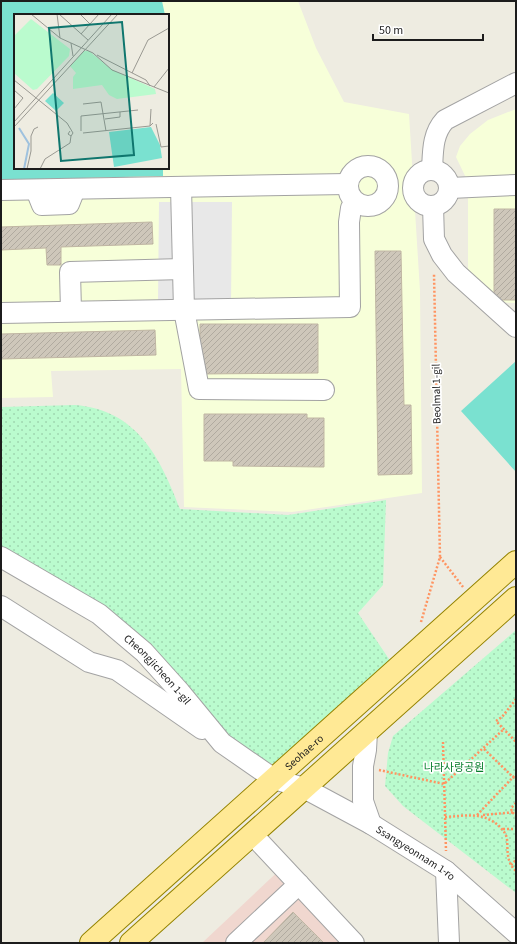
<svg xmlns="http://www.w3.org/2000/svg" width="517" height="944" font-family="'Source Sans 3','Noto Sans KR',sans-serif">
	<defs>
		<pattern id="park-dots" width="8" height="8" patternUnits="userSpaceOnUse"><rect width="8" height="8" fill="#bafbce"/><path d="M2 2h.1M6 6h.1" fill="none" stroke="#9fd7b0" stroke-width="1.8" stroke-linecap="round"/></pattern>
		<pattern id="building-hatch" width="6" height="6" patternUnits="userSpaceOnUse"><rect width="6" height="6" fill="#cec7ba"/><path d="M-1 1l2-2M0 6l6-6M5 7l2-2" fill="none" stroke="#b0aa9f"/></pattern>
	</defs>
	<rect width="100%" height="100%" fill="#eeece1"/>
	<path fill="#f0d7cf" d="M287,863L363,943H202Z"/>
	<path fill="#f7ffd9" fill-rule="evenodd" d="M1,1H298L316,48L344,102L409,114L420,291L422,493L292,512L184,507L181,369L51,371L53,397L1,398ZM15,15H168V168H15Z
		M516,109V303L494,302L468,271V182L456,157L460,146L470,134L488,120Z"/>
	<path fill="url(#park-dots)" d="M75,405C137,410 160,457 180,509L288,515L386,500L383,585L358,613L393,665L276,764L264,763L242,753L164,668L1,551V407Z
		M516,630V893L403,806L385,786L388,753L393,736Z"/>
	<path fill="#7ae1d0" d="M1,1H162L165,15H15V168H163V176L1,180Z
		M516,361V472L461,411Z"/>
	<path fill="#e8e8e8" d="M159,202H232L231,305H158Z"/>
	<path fill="url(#building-hatch)" stroke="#c0b6a3" d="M494,209H516V300H494Z
		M152,222L153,244L61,247V265H47L46,248L1,250V227Z
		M375,251H401L404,405H411L412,474L378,475Z
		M200,324H318V373L200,374Z
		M155,330L156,355L1,359V334Z
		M204,414H307V418H324V467L233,466V461H204Z
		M293,912L324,943H263Z"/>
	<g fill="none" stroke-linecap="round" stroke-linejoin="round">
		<g stroke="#a3a3a3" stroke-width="22">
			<g id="minor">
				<circle cx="368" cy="186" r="20"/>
				<circle cx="431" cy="188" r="18"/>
				<path d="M432,170C433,152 432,134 445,120L516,83"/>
				<path d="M181,187L184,310L199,389L324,390"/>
				<path d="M450,188L516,185"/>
				<path d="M1,190L347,184"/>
				<path d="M36,190L42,205L69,204L75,189"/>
				<path d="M433,206L434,239L442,255L456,273L516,327"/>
				<path d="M71,311L70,272L183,269"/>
				<path d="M1,313L350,307L349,222L351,208L355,202"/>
				<path id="s1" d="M1,557L99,614L144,652L180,692L222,743L274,779L304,788L371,824L446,871L516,933"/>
				<path d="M1,606L89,662L117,670L202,729"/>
				<path d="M367,732L366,750L363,766V801L371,824"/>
				<path d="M252,834L354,943"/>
				<path d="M446,871L449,943"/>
				<path d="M236,943L299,884"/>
			</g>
		</g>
		<g stroke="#948300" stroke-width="24">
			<g id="major">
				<path id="s2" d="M91,943L516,562"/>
				<path d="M131,943L516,598"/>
			</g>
		</g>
		<path stroke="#ff9461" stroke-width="2.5" stroke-dasharray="2 2" stroke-linecap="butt" d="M440,557L463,587
			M421,622L440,557L434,274
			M516,699L502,717L496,721L516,742
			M443,742L446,851
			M484,749L516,780
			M379,770L444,784L504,729
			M516,803L511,808L512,812L516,816
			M477,815L516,774
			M483,815L516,812
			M445,817C465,816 482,811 499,826C502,829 506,833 507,839C508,851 506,862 516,871
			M503,829H516
			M511,865L516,860"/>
		<use href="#minor" stroke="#fff" stroke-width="20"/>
		<use href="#major" stroke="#ffe995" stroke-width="22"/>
	</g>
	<g text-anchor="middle" stroke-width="3.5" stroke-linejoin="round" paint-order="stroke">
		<g font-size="11" fill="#1c1c1c" stroke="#fff">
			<text transform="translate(436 394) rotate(-91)" y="4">Beolmal 1-gil</text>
			<text dy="4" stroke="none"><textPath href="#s1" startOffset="194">Cheongjicheon 1-gil</textPath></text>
			<text dy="4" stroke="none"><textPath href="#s2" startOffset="286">Seohae-ro</textPath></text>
			<text dy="4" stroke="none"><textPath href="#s1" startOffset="516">Ssangyeonnam 1-ro</textPath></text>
		</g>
		<g font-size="11" fill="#067d2b" stroke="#fff">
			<text x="454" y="771">나라사랑공원</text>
		</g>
	</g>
	<g transform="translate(14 14)">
		<rect width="155" height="155" fill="#eeece1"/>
		<path d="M17,5L56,35L55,42L23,75L19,76L0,59V22ZM70,37H75L97,55L141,75L142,80L103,85L95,81L88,71L59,75V63L62,59L56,52Z" fill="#bafbce"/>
		<path d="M39,79L50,89L42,97L31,87ZM137,113L146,131L148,144L100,153L95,118Z" fill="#7ae1d0"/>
		<path fill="none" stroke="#9fc2de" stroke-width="2" d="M5,114L15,130L10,155"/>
		<path fill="none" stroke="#9a9992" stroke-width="1" d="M17,0L46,24L79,39L98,56L155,79M43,0L46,24M45,0L74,26M66,0L76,10M67,20L85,0M57,29L59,42M83,41L132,66L136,72M118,59L134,26L155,14M0,66L53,109L59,119L57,122L54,120L56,117M140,73L155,54M0,76L9,84L0,95M69,90L87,88L92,117M91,105L106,103V98M0,108L98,0M142,110L147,133L155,132M136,112L137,95M0,113L104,0M67,117V102L124,96M69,119L136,112L139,109M13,155L17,137V122L20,115L24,113M26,155L31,145L56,129L57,122"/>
		<path fill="#0f766e" fill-opacity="0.15" stroke="#0f766e" stroke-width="2" d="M108,8L120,141L47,147L35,14Z"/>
		<rect width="155" height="155" fill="none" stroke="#1c1c1c" stroke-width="2"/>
	</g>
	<rect width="517" height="944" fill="none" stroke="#1c1c1c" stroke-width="4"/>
	<path d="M373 34v6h110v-6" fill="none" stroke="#1c1c1c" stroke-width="2"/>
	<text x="379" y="34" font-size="12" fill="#1c1c1c" stroke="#ffffff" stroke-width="3" paint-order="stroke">50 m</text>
</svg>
